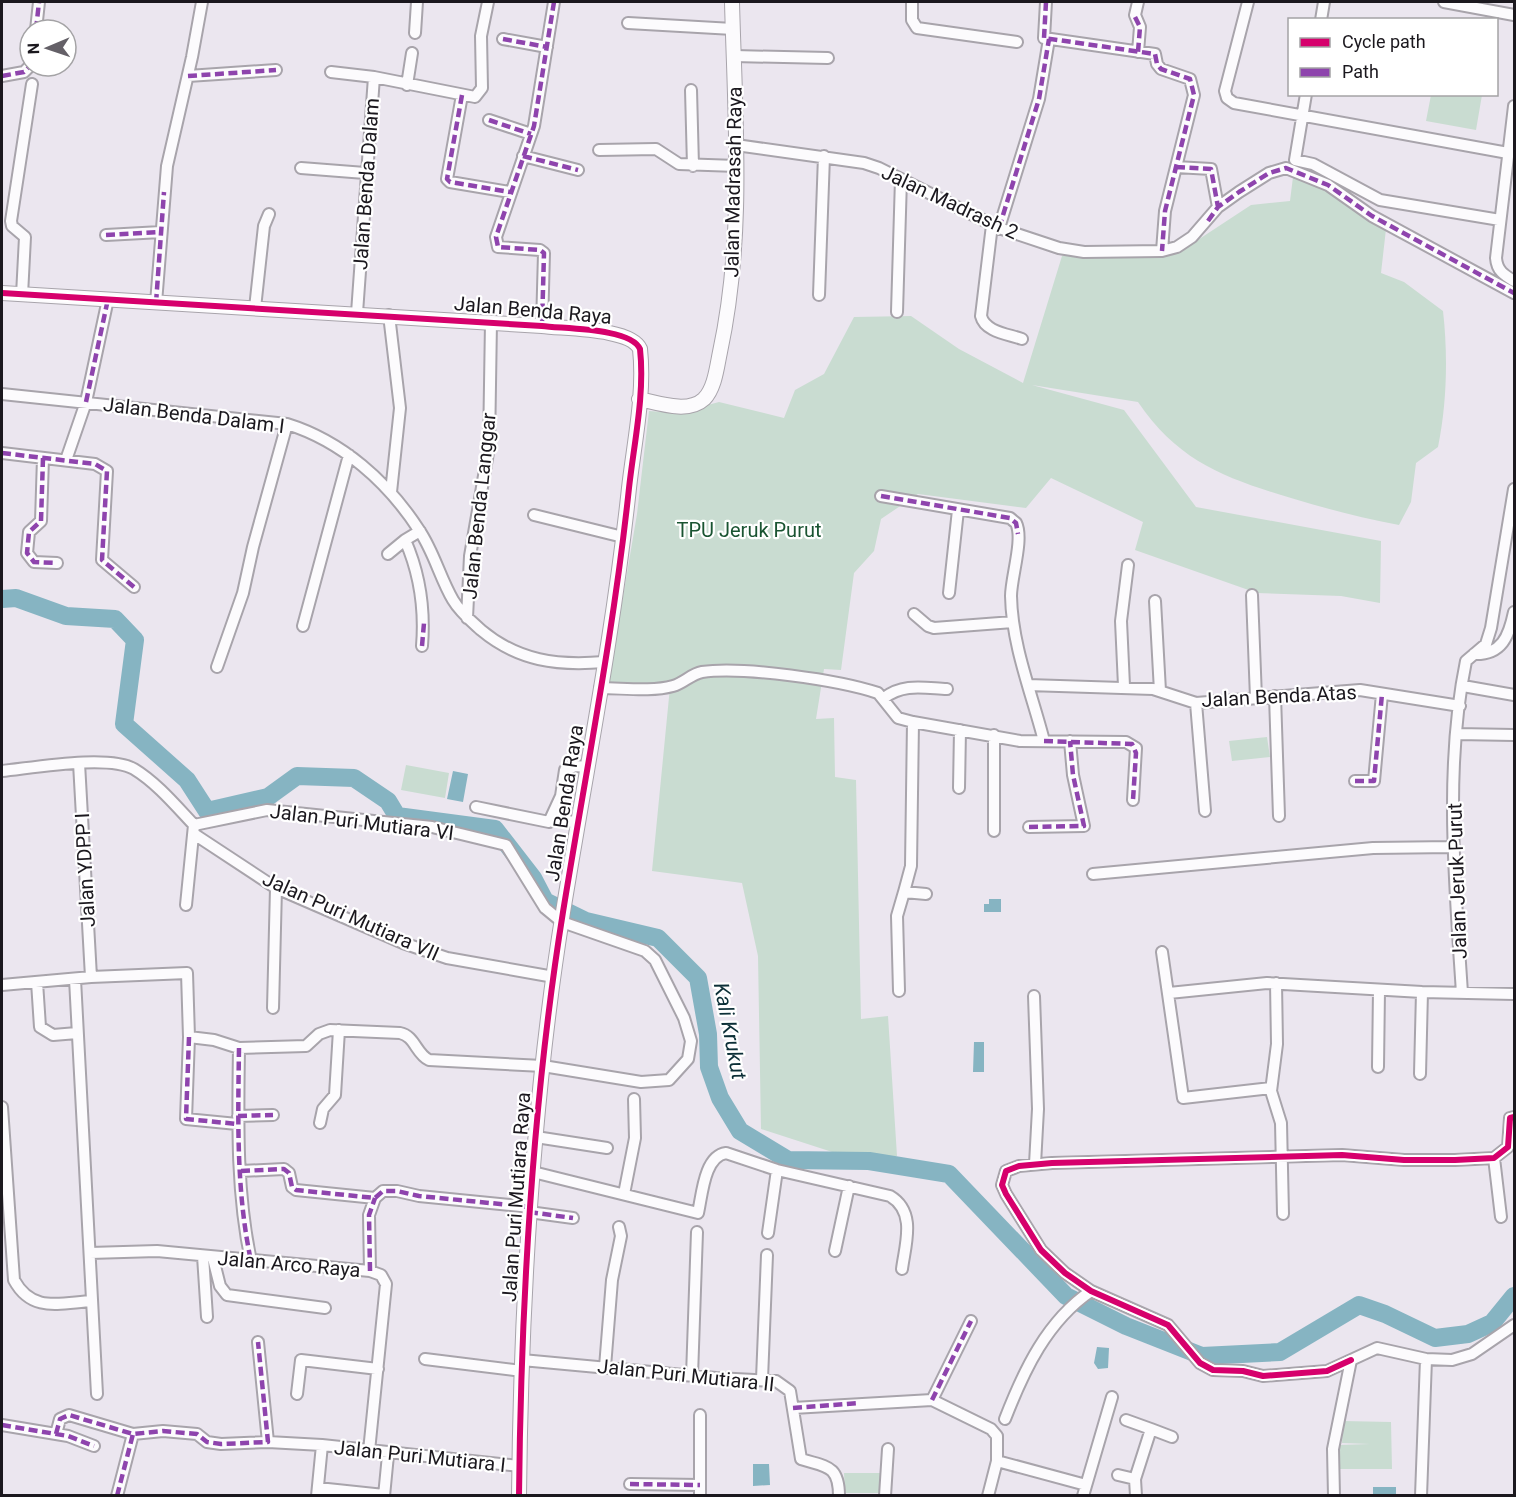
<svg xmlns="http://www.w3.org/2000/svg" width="1516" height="1497" font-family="Roboto,sans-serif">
	<rect width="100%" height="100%" fill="#ebe6ef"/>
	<path fill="#c9dcd1" d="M1431,95H1482L1476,130L1426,121Z
		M1294,169L1386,229L1381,273L1404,282L1443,311C1448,354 1447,404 1438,447L1416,463L1411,502L1399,525C1362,518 1327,509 1291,498C1225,478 1179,462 1138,402L1032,385L1124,410L1196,507L1381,541L1380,603L1341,596L1257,593L1135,550L1143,522L1051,478L1026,508L918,494L881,519L874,551L854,573L841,670L824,669L816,719L834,718L835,777L856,780L861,1019L888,1016L897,1156L860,1161L761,1129L758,956L742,883L652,871L670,687L607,691L637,514L649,411L678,413L719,402L784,418L795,390L824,374L854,317L911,316L959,349L1023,383L1062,256L1181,251L1251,205L1290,201Z
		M1267,737L1270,757L1232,761L1229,741Z
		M406,765L449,773L445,798L401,790Z
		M1343,1421L1391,1422L1392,1469H1339V1445L1370,1444L1342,1443Z
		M844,1473H883V1493H845Z"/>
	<path fill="#86b4c2" d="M453,771L468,774L463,802L447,799Z
		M989,899H1001V912H984V904H989Z
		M974,1042H984V1072H973Z
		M1097,1347L1109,1348L1108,1368L1098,1369L1094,1363Z
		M753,1464H769L770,1485L753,1486Z
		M1373,1487H1396V1495H1373Z"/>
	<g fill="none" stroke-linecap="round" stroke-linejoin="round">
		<path stroke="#86b4c2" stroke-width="18" d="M2,599L16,598L66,616L115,619L135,640L124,724L187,780L207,811L268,797L297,776L354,778L388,801L397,816L495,829L533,878L545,901L586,921L658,938L698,978L708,1034L709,1067L720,1098L740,1131L788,1160L869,1161L949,1174L1066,1296L1126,1326L1202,1356L1280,1352L1359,1305L1385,1314L1435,1338L1468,1334L1492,1323L1514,1296"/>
		<g stroke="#a8a4ab" stroke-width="14">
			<path id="minor" d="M912,2V20L917,28L1017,42
				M1046,2L1044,38L1155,54L1157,64L1161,69L1190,79L1194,95L1165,211L1162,251
				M1138,2L1135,15L1140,27L1138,52
				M1248,2L1225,91L1227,98L1234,103L1508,153
				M1444,2L1514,15
				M1321,20L1324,2
				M628,23L733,29
				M36,30L39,2
				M415,33L417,2
				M503,39L547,47
				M734,56L828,58
				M331,72L374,77
				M2,76L24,72L30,66
				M188,76L276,70
				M407,85L412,53
				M691,90L693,166
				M1306,94L1295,160L1313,164L1380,200L1500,220
				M462,95L447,179L450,182L510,192
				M1514,106L1496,258C1497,271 1504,275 1514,281
				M489,120L531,134
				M736,145L864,163L879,168L999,228L1059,248L1084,252L1162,251L1177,247L1192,237L1218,207L1239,192L1269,173L1286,168L1328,185L1372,216L1514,293
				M599,150L656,149L679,164L737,166
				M523,156L578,170
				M1176,167L1211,169L1218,207
				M301,168L365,173
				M992,225L981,316C985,332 1008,334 1022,339
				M999,228L1039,99L1049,39
				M106,235L161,232
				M22,295L25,237L12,226L11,221L32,84
				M819,295L824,156
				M156,303L167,166L192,57L202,2
				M255,308L264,226L269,214
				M897,312L901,179
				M357,313L374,77L475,97L482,88L481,36L488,2
				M389,315L400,408L391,492
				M542,326L544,253L540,250L498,247L496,237L534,126L554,2
				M2,394L287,424C342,441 388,482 419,530C434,552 440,578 453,600C460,612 471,621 481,630C518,661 557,666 604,662
				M2,453L95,464L107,471L102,560L134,587
				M43,458L41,521L29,532L27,553L34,562L57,563
				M66,460L86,402L108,299
				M881,496L1010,518L1016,523C1024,539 1011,577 1011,596C1012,646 1032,694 1044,741
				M534,515L623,537
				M420,531L405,540C420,574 425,609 422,646
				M388,554L405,540
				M949,593L958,510
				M1252,595L1256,698
				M1155,601L1160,691
				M914,614L928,626L934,628L1013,622
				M467,618L470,556L489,447L491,322
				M303,626L349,455
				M1474,654C1502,655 1509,636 1514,612
				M217,667L243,593L253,547L287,424
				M1028,685L1153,689L1196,703L1360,690L1460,706
				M1124,686L1121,621L1128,565
				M1463,686L1514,695
				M600,688C623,688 651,692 673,686C684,683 691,674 702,672C742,666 839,680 878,693L898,718L913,722L1020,741L1126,742L1136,748L1133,800
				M1275,696L1279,816
				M884,698C903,683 924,688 947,689
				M1196,703L1205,811
				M913,722L911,866L904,892L926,894
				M1457,734L1514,735
				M994,735V831
				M79,763L91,977
				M2,771C32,768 108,754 134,769C157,783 176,806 194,825L186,905
				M1355,781H1374L1382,694
				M959,788L960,730
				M476,807L549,822L561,796L565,770L575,766L587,767
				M553,818L578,823
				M1029,827L1084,826L1073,775L1070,741
				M194,834L276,888L403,943L447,958L554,977
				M1093,874L1373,848L1452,847
				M1162,952L1183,1098L1271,1088
				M75,979L97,1394
				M37,982L40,1027L53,1035L77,1033
				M1276,983L1277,1044L1271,1091L1281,1123L1283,1214
				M2,985L91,977L187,973L189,1037L214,1040L239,1048L306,1046L319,1034L330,1030L400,1033C415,1036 416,1054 429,1060L543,1066L641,1082L669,1080L688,1059L691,1041L684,1018L655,960L645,951L562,922L545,908L506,845L432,827L267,810L194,825
				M899,991L897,916L904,892
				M1169,993L1267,983L1422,992L1514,994
				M1462,993C1455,885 1444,767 1466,661L1486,644L1491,628L1514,489
				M1034,996L1038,1109L1035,1164
				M273,1008L276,888
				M189,1037L186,1119L237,1124
				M239,1048C238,1119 236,1191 251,1261
				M1378,1067L1379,990
				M1420,1074L1422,992
				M2,1107L14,1280C32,1313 59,1303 92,1301
				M238,1116L273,1115
				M320,1123L323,1109L335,1095L339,1030
				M536,1137L607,1148
				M1494,1158L1501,1217
				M241,1171L284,1169L289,1173L292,1187L296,1190L375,1198L383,1191H397L419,1196L530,1207
				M533,1172L698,1213C702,1196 704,1156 726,1153L777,1170L890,1196C917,1212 905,1245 902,1269
				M624,1194L635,1138L634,1099
				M529,1212L573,1218
				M768,1233L777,1170
				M835,1251L849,1186
				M90,1253L157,1251L370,1271L381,1275L386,1284L369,1451
				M203,1256L207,1317
				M213,1258L220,1286L227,1295L325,1308
				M370,1271L369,1215L375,1198
				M258,1342L268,1442
				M425,1359L522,1371
				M522,1360L716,1378L776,1381L790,1391L801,1459C825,1467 839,1464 839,1496
				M1351,1360L1327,1371L1263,1376L1243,1371L1213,1370L1200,1363L1168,1325L1091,1291L1065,1273L1041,1250L1006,1194L1002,1185L1006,1171L1019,1166L1052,1163L1342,1155L1404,1160H1455L1494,1158L1508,1147L1510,1118L1514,1117
				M605,1367L612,1280L621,1236L619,1227
				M692,1376L697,1232
				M762,1379L767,1255
				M297,1394L301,1360L378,1369
				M932,1400L971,1321
				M793,1408L932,1400L991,1429L997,1436V1461L988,1496
				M700,1415V1496
				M1005,1419C1024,1370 1047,1321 1091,1291
				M1126,1420L1151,1429L1135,1479
				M2,1425L68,1436L94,1446
				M1151,1429L1172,1437
				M56,1434L60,1419L69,1415L133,1434L163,1431L197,1434L207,1442L221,1444L268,1442L322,1445L519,1466
				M997,1461L1086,1485
				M1118,1475L1135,1479L1136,1496
				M630,1484L700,1485
				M318,1488L384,1495
				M117,1496L133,1434
				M317,1496L322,1445
				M384,1496L388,1455
				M885,1496L888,1449
				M1083,1496L1112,1397
				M1334,1496L1333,1449L1351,1360L1377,1348L1426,1359L1452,1360L1472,1354L1514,1325
				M1421,1496L1426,1359"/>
		</g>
		<g stroke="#a8a4ab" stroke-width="16">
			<path id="tertiary" d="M2,293L542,326C565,329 631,328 640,349C645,394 634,443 629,488C614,630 586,771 563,912C532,1104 521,1301 519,1496
				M639,399C658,403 688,414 704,399C715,388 717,366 720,352C745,236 735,119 732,2"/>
		</g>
		<use href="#minor" stroke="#fcfbfd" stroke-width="10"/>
		<use href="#tertiary" stroke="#fcfbfd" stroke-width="14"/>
		<path stroke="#8e44ad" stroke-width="4.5" stroke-dasharray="9 4.5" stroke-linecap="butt" d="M1046,2L1044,38L1155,54L1157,64L1161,69L1190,79L1194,95L1165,211L1162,251
			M1135,17L1140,27L1138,52
			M36,30L39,2
			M503,39L547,47
			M2,76L24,72L30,66
			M188,76L276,70
			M462,95L447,179L450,182L510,192
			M489,120L531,134
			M523,156L578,170
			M1176,167L1211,169L1218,207
			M1208,221L1218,207L1239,192L1269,173L1286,168L1328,185L1372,216L1514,293
			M999,228L1039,99L1049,39
			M106,235L161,232
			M156,303L164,192
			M542,326L544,253L540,250L498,247L496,237L534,126L554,2
			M86,402L108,299
			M2,453L95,464L107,471L102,560L134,587
			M43,458L41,521L29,532L27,553L34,562L57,563
			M881,496L1010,518L1016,523L1018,534
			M422,646L424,623
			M1044,741L1132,744L1136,753L1133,800
			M1355,781H1374L1382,694
			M1029,827L1084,826L1073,775L1070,741
			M189,1037L186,1119L237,1124
			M239,1048C238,1119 236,1191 251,1261
			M238,1116L273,1115
			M241,1171L284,1169L289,1173L292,1187L296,1190L375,1198L383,1191H397L419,1196L530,1207
			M529,1212L573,1218
			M370,1271L369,1215L375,1198
			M932,1400L971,1321
			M793,1408L859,1403
			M2,1425L68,1436L94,1446
			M56,1434L60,1419L69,1415L133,1434L163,1431L197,1434L207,1442L221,1444L268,1442L258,1342
			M630,1484L700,1485
			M117,1496L133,1434"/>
		<g stroke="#fff" stroke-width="10">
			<path id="cycleway" d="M2,293L542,326C565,329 631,328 640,349C645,394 634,443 629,488C614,630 586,771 563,912C532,1104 521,1301 519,1496
				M1351,1360L1327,1371L1263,1376L1243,1371L1213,1370L1200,1363L1168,1325L1091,1291L1065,1273L1041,1250L1006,1194L1002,1185L1006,1171L1019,1166L1052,1163L1342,1155L1404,1160H1455L1494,1158L1508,1147L1510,1118L1514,1117"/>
		</g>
		<use href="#cycleway" stroke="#d6006c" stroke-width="6"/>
	</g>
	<g text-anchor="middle" stroke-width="4.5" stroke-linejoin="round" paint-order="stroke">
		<g font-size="20" fill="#1b181e" stroke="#fff">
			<text transform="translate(733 182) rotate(-89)" y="7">Jalan Madrasah Raya</text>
			<text transform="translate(366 184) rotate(-86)" y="7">Jalan Benda Dalam</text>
			<text transform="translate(950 202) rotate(25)" y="7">Jalan Madrash 2</text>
			<text transform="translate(533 310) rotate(5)" y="7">Jalan Benda Raya</text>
			<text transform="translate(194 415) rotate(7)" y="7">Jalan Benda Dalam I</text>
			<text transform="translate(479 506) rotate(-84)" y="7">Jalan Benda Langgar</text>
			<text transform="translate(1279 696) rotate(-3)" y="7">Jalan Benda Atas</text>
			<text transform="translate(564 803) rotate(-81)" y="7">Jalan Benda Raya</text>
			<text transform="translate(362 822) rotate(7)" y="7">Jalan Puri Mutiara VI</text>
			<text transform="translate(85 870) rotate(-93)" y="7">Jalan YDPP I</text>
			<text transform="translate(1457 881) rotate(-92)" y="7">Jalan Jeruk Purut</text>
			<text transform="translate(351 916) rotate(24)" y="7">Jalan Puri Mutiara VII</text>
			<text transform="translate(516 1197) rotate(-86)" y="7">Jalan Puri Mutiara Raya</text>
			<text transform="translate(289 1264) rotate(5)" y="7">Jalan Arco Raya</text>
			<text transform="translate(686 1375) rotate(6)" y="7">Jalan Puri Mutiara II</text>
			<text transform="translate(420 1456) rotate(6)" y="7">Jalan Puri Mutiara I</text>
		</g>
		<g font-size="20" fill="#1a5432" stroke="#fff">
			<text x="749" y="537">TPU Jeruk Purut</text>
		</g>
		<g font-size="21" font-style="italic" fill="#0c2f37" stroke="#fff">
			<text transform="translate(730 1031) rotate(79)" y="7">Kali Krukut</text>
		</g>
	</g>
	<rect width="1516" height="1497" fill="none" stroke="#1b181e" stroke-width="6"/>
	<rect x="1288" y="18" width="210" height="78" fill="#ffffff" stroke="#a4a3a5" stroke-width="1.5"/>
	<rect x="1300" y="38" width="30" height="9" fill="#d6006c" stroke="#a4a3a5" stroke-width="1.5"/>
	<text x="1342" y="48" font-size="18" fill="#1b181e">Cycle path</text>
	<rect x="1300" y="68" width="30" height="9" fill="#8e44ad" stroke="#a4a3a5" stroke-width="1.5"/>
	<text x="1342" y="78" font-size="18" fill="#1b181e">Path</text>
	<g transform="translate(48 48) rotate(268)"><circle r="28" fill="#ffffff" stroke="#a4a3a5" stroke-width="1.5"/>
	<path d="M0-4.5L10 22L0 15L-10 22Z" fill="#646067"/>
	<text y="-9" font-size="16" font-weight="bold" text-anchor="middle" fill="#1b181e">N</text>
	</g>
</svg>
